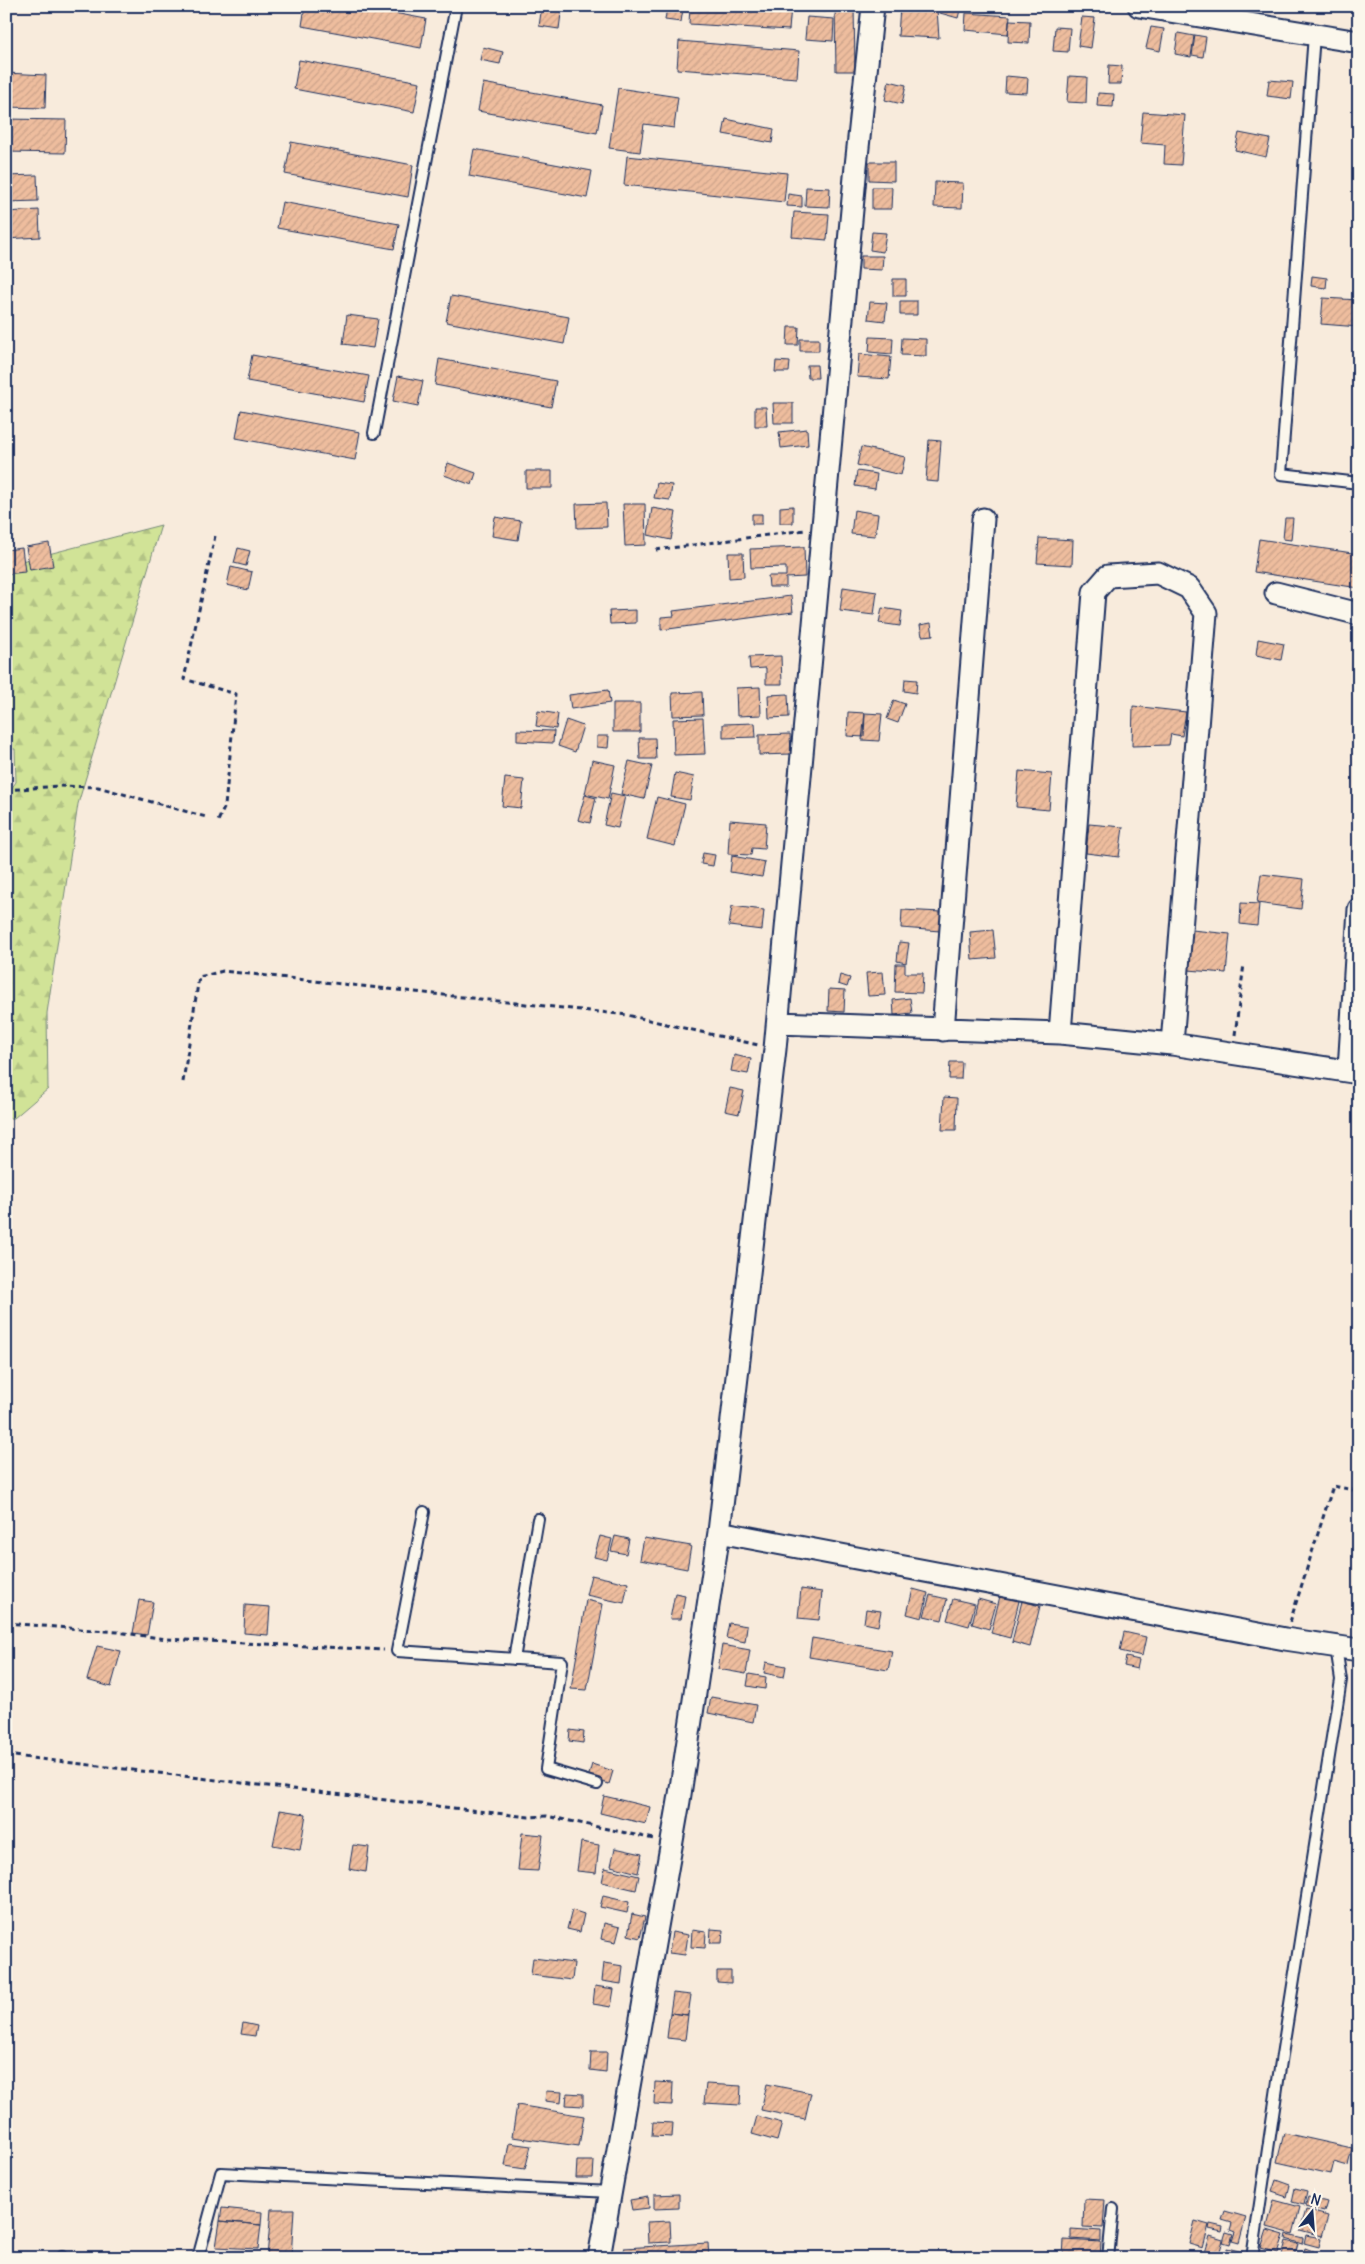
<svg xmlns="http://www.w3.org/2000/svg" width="1365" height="2264" font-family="Delius,sans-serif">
	<defs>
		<pattern id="forest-firs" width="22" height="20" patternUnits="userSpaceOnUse" patternTransform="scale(1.25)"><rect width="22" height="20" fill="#d1e397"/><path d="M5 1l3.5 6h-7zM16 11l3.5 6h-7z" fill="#b3c385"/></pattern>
		<pattern id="building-hatch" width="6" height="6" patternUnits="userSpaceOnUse" patternTransform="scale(1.25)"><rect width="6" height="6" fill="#eebd9e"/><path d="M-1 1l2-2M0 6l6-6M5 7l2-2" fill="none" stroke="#cca38a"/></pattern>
	</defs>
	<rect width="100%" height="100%" fill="#f8ebdc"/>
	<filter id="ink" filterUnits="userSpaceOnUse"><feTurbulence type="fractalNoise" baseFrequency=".02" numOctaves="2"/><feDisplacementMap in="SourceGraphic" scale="10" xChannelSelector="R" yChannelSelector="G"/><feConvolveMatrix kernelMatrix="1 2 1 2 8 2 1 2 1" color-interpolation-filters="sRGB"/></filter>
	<g filter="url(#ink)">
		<path fill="url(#forest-firs)" stroke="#76897a" d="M161,525L78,804L47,1013L48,1089L14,1118H6V796L16,782L15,749H6V565Z"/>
		<path fill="url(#building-hatch)" stroke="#1b2f5e" d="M305,6H357L426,19L421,48L302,26Z
			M542,6H562L559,29L539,26Z
			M690,6H791L789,30L689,24Z
			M802,6H826V12L802,10Z
			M835,6H854L855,71H836Z
			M900,6L937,9L939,38L898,36Z
			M942,6H961L958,18L940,13Z
			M667,7L683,9L681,22L665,20Z
			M966,13L1010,16L1008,34L965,30Z
			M807,17L834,19L833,41L805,39Z
			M1082,17L1095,18L1091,48L1078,46Z
			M1009,20L1030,21L1029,43L1008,42Z
			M1055,27L1070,28L1068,52L1053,51Z
			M1151,27L1164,29L1160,51L1146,48Z
			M1178,33L1194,36L1191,57L1175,54Z
			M1195,35L1206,37L1203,57L1192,55Z
			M679,41L799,51L797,78L677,69Z
			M483,47L503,52L500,64L480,60Z
			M299,60L420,82L414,112L294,89Z
			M1109,65L1122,66L1121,84H1108Z
			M6,73L46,75L45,108L6,107Z
			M1006,76L1028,78L1027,93L1005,92Z
			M1069,76L1087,77L1086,103L1067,102Z
			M1269,80L1293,82L1291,99L1267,96Z
			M889,81L906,85L902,104L885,100Z
			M483,83L602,105L597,133L478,111Z
			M618,88L678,97L674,128L644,124L640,152L609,148Z
			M1098,93L1114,94L1113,107L1097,106Z
			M1143,112L1185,115L1181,165L1164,164L1165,145L1140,143Z
			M6,119L66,120L65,153L6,152Z
			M726,119L774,129L772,143L723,134Z
			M1239,133L1270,139L1266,157L1235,150Z
			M291,142L413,165L408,197L285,174Z
			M474,149L592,171L587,198L469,176Z
			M627,156L787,173L784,202L624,185Z
			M869,162H894V181L869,180Z
			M37,175L38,201L6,202V176Z
			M935,182L963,183L962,208L934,207Z
			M806,187L830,188L829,207L805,206Z
			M872,187H892L891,209H872Z
			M788,194L802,196V207L787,206Z
			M282,202L399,224L394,249L277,228Z
			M39,210L40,237L6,239V212Z
			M794,212L829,214L827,240L792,237Z
			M872,232L886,233L883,252L870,250Z
			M861,256H883L882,270L861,269Z
			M1312,276L1327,278L1326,288L1311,286Z
			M893,279H906V296H893Z
			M451,296L569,317L564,344L446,322Z
			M1323,298L1359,300V327L1321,324Z
			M900,301H917V315H900Z
			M870,302L887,303L885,321L868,319Z
			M347,315L378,319L373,348L343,344Z
			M788,327H799L798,345H787Z
			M870,337L893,338L892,354L869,352Z
			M902,338L926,339V356L901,355Z
			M800,339H819V351H800Z
			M859,354L891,357L889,379L857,377Z
			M252,355L369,376L364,402L247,381Z
			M439,359L556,381L551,407L435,385Z
			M776,361L790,362L789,372H775Z
			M807,365H817L818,378H808Z
			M398,376L423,381L418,406L393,401Z
			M773,403H793V423H774Z
			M755,407H766L767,426H755Z
			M241,410L360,432L355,460L236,438Z
			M807,429L808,445L781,448L779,432Z
			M929,440L941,441L938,482L926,481Z
			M861,447L905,457L901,475L857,465Z
			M448,463L476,473L472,485L444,475Z
			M526,471H552V488H526Z
			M857,471L877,474L875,489L855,486Z
			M657,483L672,485L670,500L654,498Z
			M606,503L607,527L577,528L576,504Z
			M623,504H645L646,545L625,546Z
			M793,506V523H780V507Z
			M652,508L676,512L671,540L648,535Z
			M854,510L878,514L875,536L851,534Z
			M752,514H762V524H752Z
			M495,517L521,521L518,540L492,536Z
			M1285,518H1293L1291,540L1283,539Z
			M1039,538L1073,540L1072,565L1037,563Z
			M1259,539L1359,554V588L1254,572Z
			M49,543L53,566L30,570L26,547Z
			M804,547L805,577L786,578V587H769L768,576H786V567L751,568L750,549Z
			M22,548L25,572L6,574V550Z
			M238,548L250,551L246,566L234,563Z
			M728,553H743L744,577L729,578Z
			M231,567L252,572L248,590L227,585Z
			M843,587L877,592L874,615L840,611Z
			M791,596L793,612L661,630V617L674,616L673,611Z
			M882,608L902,611L900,626L879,623Z
			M636,610V623L610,624L609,611Z
			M931,623L933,635L922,636L920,625Z
			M1258,639L1284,644L1281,660L1256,655Z
			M781,656L782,684H766V668L750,669L749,657Z
			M905,679L917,680L916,693L904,691Z
			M760,687L761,715L737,716L736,688Z
			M608,690L610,703L571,709L569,695Z
			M702,692L703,715L673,716L672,693Z
			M788,694L789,717L769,718L768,695Z
			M894,700L905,704L898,723L887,719Z
			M613,703H640V732H613Z
			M1133,706L1186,712L1182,736L1171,734L1169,745L1132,746Z
			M538,711L558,714L556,729L536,726Z
			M848,712L865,713L864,737L847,736Z
			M865,713L882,714L879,741L862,740Z
			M703,718L705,754L674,755L673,719Z
			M566,720L583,726L575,752L558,746Z
			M755,723L756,737L723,738V724Z
			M517,730L554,731L553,743L517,741Z
			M790,734L791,754L759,755V735Z
			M597,736H609L608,748L597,747Z
			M639,738H655L656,759H640Z
			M592,760L615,765L608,799L585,794Z
			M629,761L652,766L644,799L621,794Z
			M1019,771L1052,774L1049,810L1016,807Z
			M675,773L694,777L690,800L671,797Z
			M505,778L524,780L521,808L502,806Z
			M611,793L625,796L618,828L604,825Z
			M585,795L596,798L590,823L578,820Z
			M657,797L685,804L675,846L647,839Z
			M730,820L766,823L764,849L752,848L751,855L728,854Z
			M1089,824L1123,827L1119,857L1086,853Z
			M703,853L715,855L713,866L701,864Z
			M732,856L765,862L762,877L730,872Z
			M1261,874L1304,879L1301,909L1257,903Z
			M1241,903L1259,904L1257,926L1240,924Z
			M732,906L764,910L762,930L729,926Z
			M902,910L941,912L940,931L901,928Z
			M993,930L996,958L972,960L970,932Z
			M1192,930L1230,934L1226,973L1188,970Z
			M899,942L909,943L906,963L897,961Z
			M896,964H905V973H923L922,993L895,992Z
			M883,972L885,995L868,996L866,973Z
			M840,975L850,978L847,987L838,984Z
			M829,989L845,990L844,1012L828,1011Z
			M910,998L912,1013L894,1015L893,1000Z
			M734,1055L751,1059L748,1074L731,1071Z
			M950,1062H962L961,1079H949Z
			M730,1088L744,1091L739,1114L725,1111Z
			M944,1097L957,1098L956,1130H942Z
			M600,1536L612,1539L607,1560L594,1557Z
			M615,1536L629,1539L626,1554L611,1551Z
			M644,1538L691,1546L687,1569L640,1560Z
			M591,1575L628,1583L624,1603L586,1595Z
			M801,1589L822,1592L819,1620L798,1618Z
			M913,1589L928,1593L922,1618L907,1614Z
			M675,1593L685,1595L681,1619H670Z
			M930,1595L947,1599L942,1620L924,1616Z
			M1000,1596L1019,1601L1010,1638L991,1633Z
			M953,1599L975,1604L969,1626L947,1620Z
			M978,1599L996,1604L989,1629L972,1624Z
			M139,1600L153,1602L147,1635L133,1633Z
			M586,1600L603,1604L587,1690L571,1689Z
			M1022,1601L1040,1606L1030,1647L1012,1642Z
			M245,1605L270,1607L268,1635L244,1633Z
			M866,1609L881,1611L878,1626L864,1623Z
			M729,1623L747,1626L745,1642L726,1638Z
			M1124,1632L1146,1637L1142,1656L1120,1651Z
			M812,1638L892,1651L888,1670L809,1657Z
			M722,1645L750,1650L746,1674L718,1669Z
			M97,1646L121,1651L111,1687L87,1680Z
			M1126,1657L1139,1660L1137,1669L1124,1666Z
			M766,1662L786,1666L784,1677L764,1673Z
			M749,1674L766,1677L765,1689L747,1686Z
			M711,1697L756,1705L753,1722L708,1713Z
			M570,1730L584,1732L583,1743L569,1741Z
			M592,1764L613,1771L609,1784L588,1778Z
			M604,1796L650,1807L646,1824L600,1813Z
			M280,1810L306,1814L300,1850L273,1845Z
			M522,1833L543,1835L538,1871L518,1870Z
			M581,1842L599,1845L596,1873L577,1871Z
			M353,1845L369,1847L366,1872L349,1869Z
			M615,1848L642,1854L638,1873L611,1866Z
			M605,1868L639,1876L636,1890L602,1882Z
			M603,1896L629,1902L627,1913L600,1907Z
			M572,1910L584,1914L580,1932L567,1929Z
			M632,1914L645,1917L640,1938L628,1935Z
			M604,1923L620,1927L616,1942L601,1939Z
			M711,1929L723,1930L722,1943H710Z
			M692,1930L706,1932L705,1948L691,1947Z
			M672,1932L688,1935L685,1955L669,1953Z
			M533,1958L574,1963L572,1980L531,1975Z
			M604,1963L623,1966L621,1984L602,1981Z
			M717,1971H731V1983L717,1982Z
			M595,1986L614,1989L611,2007L593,2004Z
			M673,1993L691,1995L688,2015L670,2013Z
			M670,2013L688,2015L685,2040L667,2038Z
			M243,2023L257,2026L255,2036L241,2034Z
			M591,2052H607L606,2072L590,2070Z
			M655,2082L673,2083L672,2105L654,2104Z
			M706,2084L741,2086L740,2105L704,2103Z
			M767,2084L811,2093L805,2119L761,2110Z
			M546,2091L562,2092L561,2103L545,2101Z
			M567,2093L583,2094V2106L566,2105Z
			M517,2105L584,2116L579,2146L512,2137Z
			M757,2116L782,2123L777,2141L752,2134Z
			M653,2122L673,2123L672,2137L652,2136Z
			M1284,2133L1352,2148L1348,2166L1334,2162L1331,2174L1277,2162Z
			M509,2143L531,2146L525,2169L505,2166Z
			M577,2161H594L593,2178H576Z
			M1276,2180L1290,2185L1287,2197L1272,2192Z
			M1295,2188L1307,2191L1304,2205L1292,2202Z
			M679,2194V2208L654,2209V2195Z
			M648,2197L649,2208L632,2210L630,2200Z
			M1308,2197L1327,2202L1324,2212L1305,2207Z
			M1084,2199L1105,2200L1103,2228L1083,2227Z
			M1274,2200L1300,2207L1293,2234L1267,2227Z
			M222,2208L262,2212L261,2225L220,2221Z
			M271,2209H294L291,2258H267Z
			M1306,2210L1328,2216L1322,2236L1300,2230Z
			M1225,2211L1246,2217L1239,2243L1232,2241L1235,2232L1230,2230L1232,2223L1222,2220Z
			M220,2221L261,2225L258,2249L216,2247Z
			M670,2221L671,2242L648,2243L647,2222Z
			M1195,2221L1209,2225L1203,2248L1189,2244Z
			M1210,2224L1223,2227L1222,2232L1209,2229Z
			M1071,2229L1101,2231V2241L1071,2239Z
			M1267,2230L1284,2235L1278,2253L1261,2248Z
			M1226,2232L1233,2234L1230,2244L1223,2242Z
			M1287,2234L1303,2238L1302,2244L1286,2239Z
			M1306,2235L1321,2238L1319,2247L1304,2243Z
			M1210,2236L1223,2240L1218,2258L1204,2256Z
			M1064,2240L1101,2242L1100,2258L1063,2257Z
			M1286,2241L1298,2244L1294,2258L1282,2256Z
			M708,2243L709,2258H625L624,2248Z
			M1227,2248L1243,2252L1242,2258H1226Z
			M1305,2248L1313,2251L1310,2258H1302Z"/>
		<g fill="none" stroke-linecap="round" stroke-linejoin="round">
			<g stroke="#1b2f5e" stroke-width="14">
				<path id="lane" d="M1314,35L1281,474L1359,483
					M374,433L456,6
					M424,1512L397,1651L562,1662L546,1769L597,1784
					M514,1659L538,1519
					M62,2258V2257
					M198,2258L221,2173L611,2192
					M1108,2258L1113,2209
					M1252,2258L1279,2074L1341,1680L1336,1647"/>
			</g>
			<g stroke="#1b2f5e" stroke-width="25">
				<path id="street" d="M1139,6L1359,42
					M1276,593L1359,614
					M778,1023L1060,1033L1172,1044L1359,1073
					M943,1030L983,519
					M1060,1033L1094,592L1108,576L1158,573L1189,588L1206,613L1172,1044
					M1349,1070L1359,909
					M719,1532L1285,1639L1359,1650
					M599,2258L679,1801L719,1532L775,1049L856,166L873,6"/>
			</g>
			<path stroke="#1b2f5e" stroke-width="3" stroke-dasharray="5 4" stroke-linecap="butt" d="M215,536L184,679L236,694L225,806L218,821
				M656,550L805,530
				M6,790L59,786L98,787L206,817
				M1235,1035L1244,964
				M183,1082L199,977L223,971L627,1015L758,1045
				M1290,1622L1333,1486L1359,1491
				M6,1623L118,1632L166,1639L384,1650
				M6,1755L529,1817L547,1816L654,1839"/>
			<use href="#lane" stroke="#fbf7ec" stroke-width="10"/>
			<use href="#street" stroke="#fbf7ec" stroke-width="21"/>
		</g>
	</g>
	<rect width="1365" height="2264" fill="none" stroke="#fbf7ec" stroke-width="25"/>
	<rect x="12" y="12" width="1340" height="2239" fill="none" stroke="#1b2f5e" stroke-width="2" filter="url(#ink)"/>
	<g transform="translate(1312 2212) rotate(17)" stroke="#fbf7ec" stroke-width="4" paint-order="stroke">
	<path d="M0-4L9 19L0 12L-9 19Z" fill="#1b2f5e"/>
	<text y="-8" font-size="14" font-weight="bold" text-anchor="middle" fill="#1b2f5e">N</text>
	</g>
</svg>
